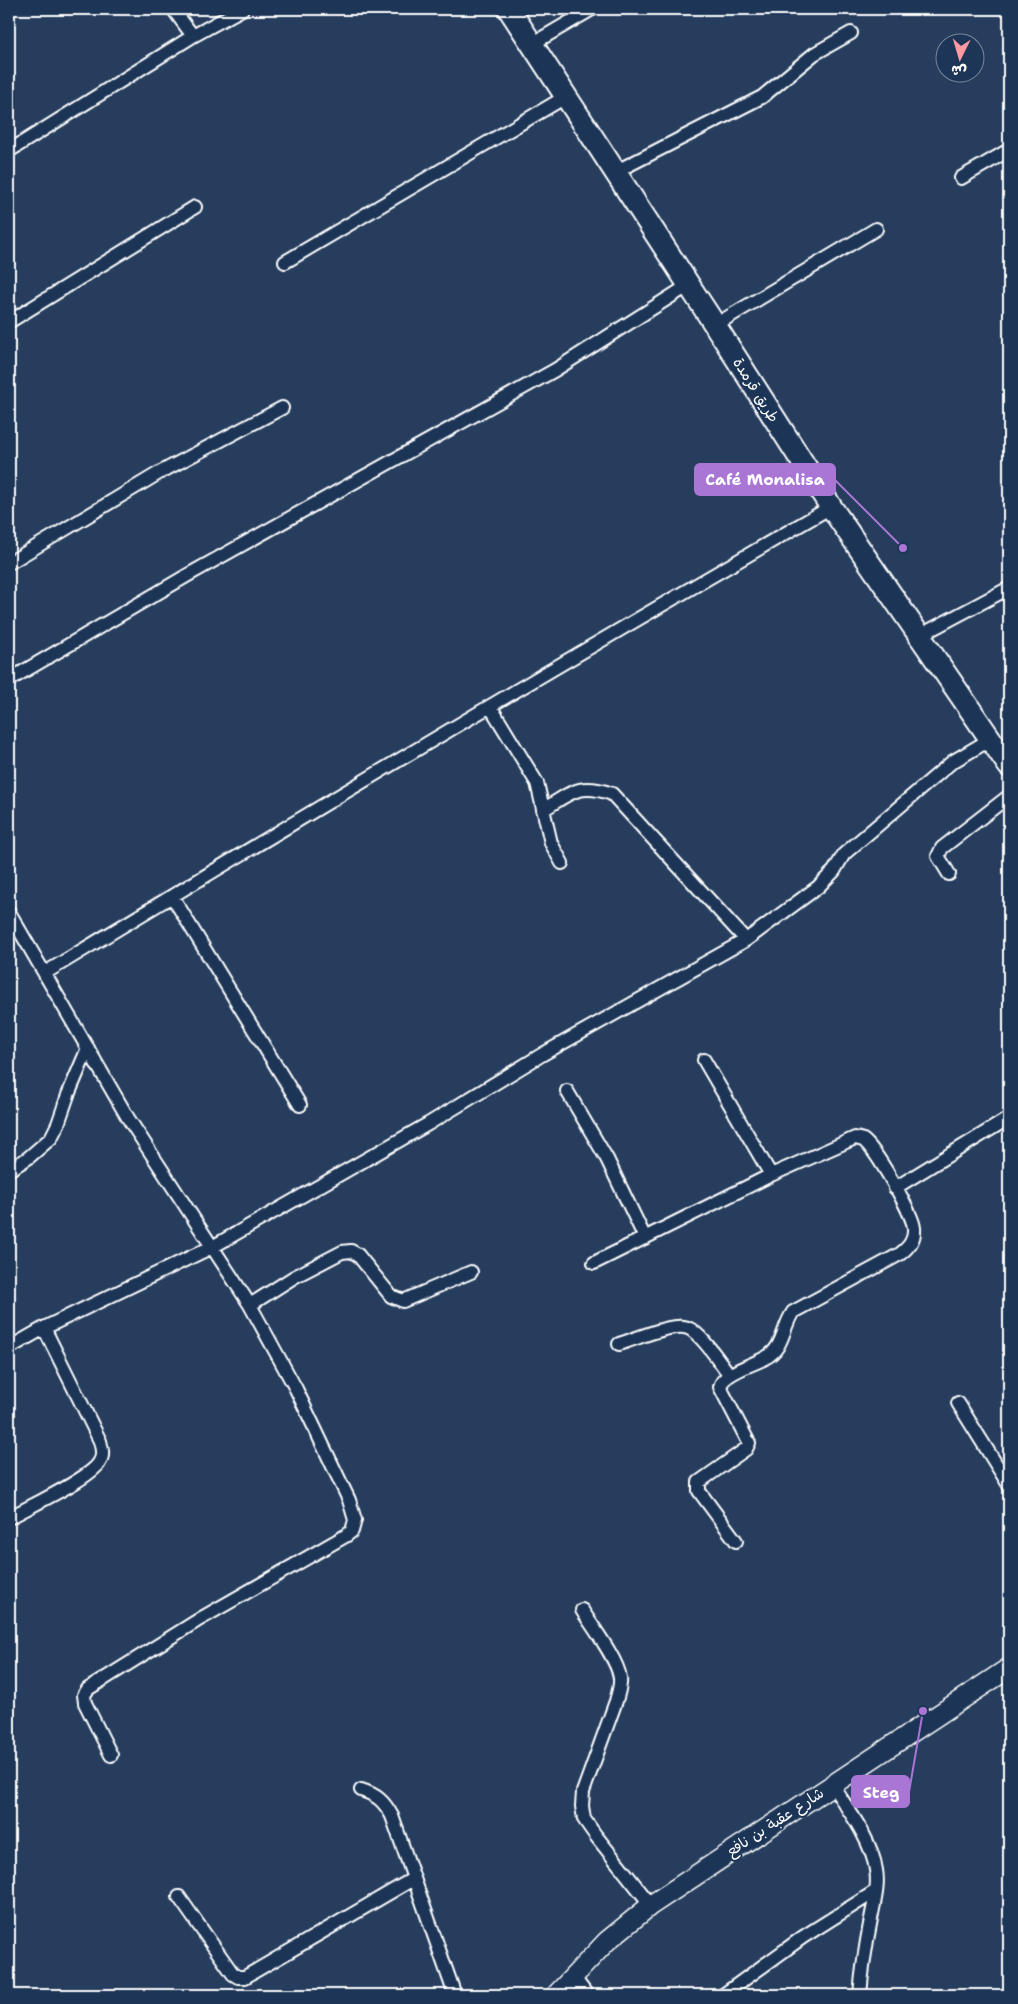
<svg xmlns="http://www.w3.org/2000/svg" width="1018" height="2004" font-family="'Shantell Sans','Playpen Sans Arabic',sans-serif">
	<rect width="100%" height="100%" fill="#263d5e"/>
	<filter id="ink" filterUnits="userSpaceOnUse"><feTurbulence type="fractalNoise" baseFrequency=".02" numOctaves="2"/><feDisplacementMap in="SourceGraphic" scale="10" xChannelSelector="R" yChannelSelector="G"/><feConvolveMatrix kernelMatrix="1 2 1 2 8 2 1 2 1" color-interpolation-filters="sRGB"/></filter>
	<g filter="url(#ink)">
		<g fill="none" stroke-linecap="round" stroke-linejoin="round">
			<g stroke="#fff" stroke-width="16">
				<path id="street" d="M173,9L193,36
					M532,44L592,9
					M9,151L193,36L242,9
					M615,172L762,97L814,54L851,33
					M961,178L1009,150
					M285,262L567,96
					M9,322L195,207
					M715,325L876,229
					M9,563L159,473L282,408
					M919,636L1009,588
					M9,680L188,575L555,370L689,285
					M490,706L537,783L551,843L562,863
					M543,810C570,793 579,782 612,794L746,940
					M949,874L938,856L942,848L1009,796
					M172,896L300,1105
					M9,912L128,1118L250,1305L296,1389L349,1500L355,1520L352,1531L347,1535L200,1619L88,1689L84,1695L85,1703L111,1755
					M45,973C305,815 567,659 831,507
					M704,1060L771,1175
					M567,1091L607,1159L645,1238
					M9,1170L28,1158L51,1138L58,1124L68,1095L88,1048
					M895,1188L1009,1118
					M594,1263L771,1175L855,1138C856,1138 863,1140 863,1140C875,1148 913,1214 914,1228C915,1240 909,1247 900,1254L793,1312C782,1328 784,1348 765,1358C753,1365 722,1373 720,1387L749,1443L746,1449L699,1482V1491L736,1541
					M250,1305L294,1277L342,1252L351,1251L358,1255L391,1296L403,1301L471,1272
					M619,1344C636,1339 673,1322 688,1328C702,1334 720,1363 730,1375
					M9,1348L44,1328L214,1246L428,1124L543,1054L746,940L818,887L834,871L844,854L952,762L991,739
					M958,1403L1009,1485
					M9,1518C28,1507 89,1479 99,1463C104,1456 102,1449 100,1441L44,1328
					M582,1610C592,1626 618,1660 620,1678C621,1686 618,1693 616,1701L583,1792L582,1806L584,1819L596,1836L651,1905
					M832,1785C848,1809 872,1841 876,1870C879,1886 874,1903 871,1919C866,1944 862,1970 860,1995
					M361,1790C377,1795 384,1801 392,1816L455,1995
					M179,1897L233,1974L238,1977H245L413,1879
					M573,1976L587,1995
					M723,1995L803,1937L876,1891"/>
			</g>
			<g stroke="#fff" stroke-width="22">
				<path id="secondary" d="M556,1995L607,1941L651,1905L1009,1668"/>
			</g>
			<g stroke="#fff" stroke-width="25">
				<path id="primary" d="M509,9L715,325L831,507L1009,766"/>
			</g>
			<use href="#street" stroke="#1d3557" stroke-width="12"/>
			<use href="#secondary" stroke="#1d3557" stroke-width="19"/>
			<use href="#primary" stroke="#1d3557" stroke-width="21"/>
		</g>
	</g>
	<g text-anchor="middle" stroke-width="4" stroke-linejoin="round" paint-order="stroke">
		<g font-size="15" fill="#fff" stroke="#1d3557">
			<text transform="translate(756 390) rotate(58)" y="5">طريق قرمدة</text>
			<text transform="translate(775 1822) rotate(-33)" y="5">شارع عقبة بن نافع</text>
		</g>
	</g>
	<path fill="none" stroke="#a976d5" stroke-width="2" d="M903 548L835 480M923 1711L909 1792"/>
	<g fill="#a976d5" stroke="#1d3557" stroke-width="2">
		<circle cx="903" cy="548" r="5"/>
		<circle cx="923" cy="1711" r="5"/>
	</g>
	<g fill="#a976d5" stroke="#a976d5" stroke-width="2">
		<rect x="695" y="464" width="140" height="31" rx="5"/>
		<rect x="852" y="1776" width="57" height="31" rx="5"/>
	</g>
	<g font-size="16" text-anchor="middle" font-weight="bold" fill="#fff">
		<text x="765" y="485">Café Monalisa</text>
		<text x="881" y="1798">Steg</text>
	</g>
	<rect width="1018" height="2004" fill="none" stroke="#1d3557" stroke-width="30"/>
	<rect x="15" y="15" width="988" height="1974" fill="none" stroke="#fff" stroke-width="2" filter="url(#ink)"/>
	<g transform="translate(960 58) rotate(185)"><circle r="24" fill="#1d3557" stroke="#77869a"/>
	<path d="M0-4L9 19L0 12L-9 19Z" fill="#ff9aa2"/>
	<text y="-8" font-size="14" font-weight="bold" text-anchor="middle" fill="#ffffff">ش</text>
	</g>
</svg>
